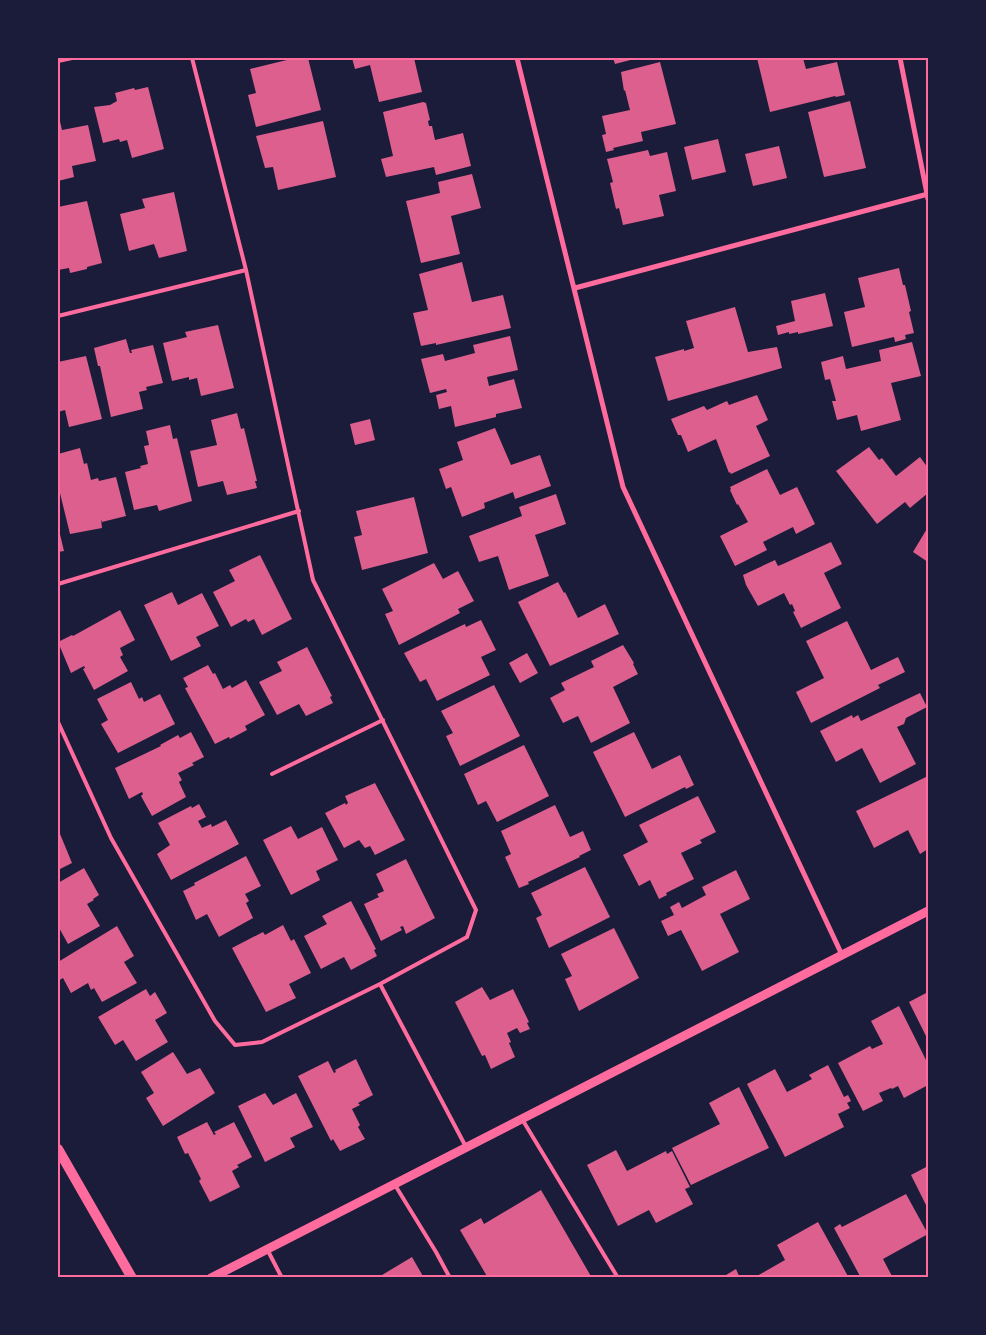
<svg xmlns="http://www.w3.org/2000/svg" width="986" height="1335" font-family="'Asap Condensed',sans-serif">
	<rect width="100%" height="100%" fill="#1b1b3a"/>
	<path fill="#dd5f8e" d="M295,58H308L321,110L256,127L248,95L256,93L250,69Z
		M352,58H414L422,92L379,102L370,65L355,69Z
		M613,58H638L615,64Z
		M757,58H803L806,69L837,62L845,95L836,97L835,96L770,112Z
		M660,62L676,124L641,132L643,141L613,148L614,150L606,152L602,135L606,134L602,116L630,110L625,90L624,91L621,72Z
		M148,87L164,149L132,158L127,140L120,142L119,139L103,143L94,107L110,105L117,101L115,93L134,88L135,90Z
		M850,101L866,168L824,177L808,112Z
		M423,102L426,103L430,120L428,121L429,126H432L435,140L463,133L471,166L436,175L434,167L386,177L381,159L393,156L383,112Z
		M58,113L62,130L88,125L96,161L72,166L74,177L58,181Z
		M323,121L336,177L278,190L273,167L265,168L256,136Z
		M718,139L726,172L692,180L684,147Z
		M779,146L787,178L753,186L745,154Z
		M648,150L650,156L667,152L676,191L659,195L664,216L623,225L619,208L616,209L610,183L613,182L607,159Z
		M472,174L481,208L451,216L460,254L421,263L406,201L440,193L438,182Z
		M174,192L187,251L159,258L154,244L129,251L120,214L145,208L142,199Z
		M87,201L102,263L87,267V269L70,273L69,268L58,270V227H59L58,207Z
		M462,262L472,302L503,295L511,328L436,345V343L421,346L413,313L428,310L419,274Z
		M899,268L903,285H905L911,311L909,312L914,333L905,335L906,339L895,342L894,337L852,347L844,312L865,307L858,278Z
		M825,293L833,326L798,334V332L789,334V332L778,335L776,326L795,321L791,301Z
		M735,307L748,352L777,347L782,368L668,401L655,357L684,349V351L694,348L686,321Z
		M218,325L234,388L201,396L197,378L189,380V377L172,381L163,343L187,337L185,332Z
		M510,336L518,370L487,377L489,386L514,379L522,408L496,414V417L455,427L451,406L439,409L436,395L447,392L446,389L430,393L421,359L443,354L445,361L475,353L473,345Z
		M126,339L130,353H132L131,350L153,345L163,383L146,387L147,390L139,392L143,409L111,417L100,366H98L94,348Z
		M912,342L921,376L891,383L901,420L861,431L857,415L837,420L832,401H836L830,379L825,380L821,362L843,356L846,369L881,361L879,350Z
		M86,356L102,419L69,427L65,410L58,412V362Z
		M757,395L768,420L756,426L770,456L731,474L730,472L729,473L716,439L688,452L681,435H678L671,419L704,406L707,410L727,401L729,405Z
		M237,413L241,429L244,428L257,481H255L257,488L227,495L223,481L198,487L190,451L217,445L211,420Z
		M370,419L375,440L355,445L350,424Z
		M170,425L173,439L177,438L192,501L159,511L157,505L134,510L125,472L141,468L140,466L148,464L144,446L149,445L146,431Z
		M495,428L511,465L540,455L551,486L515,499L513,492L484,503L485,508L462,517L451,487L446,489L439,469L463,460L457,442Z
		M869,447L879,460L882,458L896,476L920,457L928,468V493L910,508L905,502L877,524L836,471Z
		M80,448L84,464L87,463L91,480L98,478L99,481L116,477L126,516L102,522L101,519L102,528L70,534L58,485V454Z
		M767,469L780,495L797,487L815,524L796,534L793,527L763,542L767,550L735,566L720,536L748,522L738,504L737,505L730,490L731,489L730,487Z
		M556,494L566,524L535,535L549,576L509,590L498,556L479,562L469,536L522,516L519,507Z
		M414,497L428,553L362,570L354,537L362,535L356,511Z
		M58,526L64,551L58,552Z
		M928,527V562L913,552Z
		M831,542L842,564L824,573L841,608L801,628L793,612L795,611L792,604L790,605L784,593L758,606L746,585L743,575L775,560L778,566L783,564Z
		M260,555L292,619L262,635L254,619L248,622L246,619L231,627L213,592L235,581L229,570Z
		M434,563L443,579L458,571L474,601L458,609L460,613L399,645L385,614L393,611L382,589Z
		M558,582L564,593L565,592L578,618L605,604L619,634L550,666L518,602Z
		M172,592L178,605L202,593L219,626L196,637L201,646L171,661L144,605Z
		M120,610L135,640L120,648L123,655L120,657L128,671L94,690L83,669L85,668L84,666L71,673L58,642L72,635L73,636Z
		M481,620L496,650L481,657L490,675L437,701L426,679L420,682L404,653L465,624L466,627Z
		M847,621L871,670L898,657L905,672L878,685L880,688L811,723L796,692L824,678L806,641Z
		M623,645L634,663L633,664L638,674L613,687L630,723L591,743L578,716L563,723L550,698L565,690L561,683L594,667L591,661Z
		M307,647L332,696L330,697L333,703L306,716L299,704L277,715L259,682L282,671L277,662Z
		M527,653L538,673L520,683L509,663Z
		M208,665L213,674L215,673L223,689L230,685L232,688L246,680L265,715L245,726L247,730L230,739L229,737L215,744L185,688L188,687L183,678Z
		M131,682L139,699L142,697L144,702L160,694L175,724L118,753L101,724L108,720L97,699Z
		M494,685L520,736L460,766L446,736L453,733L441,711Z
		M920,693L927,707L906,718L904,724L897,727L916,764L880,783L862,748L836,762L820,731L852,715L853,718L858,715L861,721Z
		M191,732L204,757L192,763L194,765L178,773L182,780L179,782L186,797L152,816L141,796L143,794L142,792L129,799L115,768L161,746L160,745L178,735L180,738Z
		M634,732L652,769L680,755L694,785L686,789L685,787L625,817L593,752Z
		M524,745L549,796L497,822L486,801L478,805L464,774Z
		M928,776V809L927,810L928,814V849L920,854L908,830L874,848L856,811Z
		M375,783L405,840L375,855L370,846L365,848L359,840L344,848L325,813L345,803L346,805L348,803L345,796Z
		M698,796L716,832L700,840L702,843L681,853L694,879L666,893L667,895L659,899L650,880L639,886L623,855L648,842L639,825Z
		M199,804L206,817L198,821L202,828L211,824L212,827L226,820L239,844L171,880L157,854L170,845L158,823L191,806L192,808Z
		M555,805L570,837L583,831L591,850L579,856L580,857L528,882L529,884L519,888L505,857L511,854L501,831Z
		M291,826L298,839L322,827L338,860L316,871L320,880L291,895L263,840Z
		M58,829L72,863L58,870Z
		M246,856L261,886L245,894L249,901L246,903L253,918L219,937L207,914L196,920L183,891L195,885L194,883Z
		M406,859L435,918L406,934L403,926L400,927L402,930L381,941L364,904L379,897L377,894L384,891L376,874Z
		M585,867L610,917L549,948L536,918L542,915L531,893Z
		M84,868L99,895L93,899L94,900L87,904L100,926L68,944L58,926V883Z
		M736,870L750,899L720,914L739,952L702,971L681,930L668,936L661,921L674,915L670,907L679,902L682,908L706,895L702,887Z
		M351,901L376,949L374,950L377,956L351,970L344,957L321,969L304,936L327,924L322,916Z
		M283,925L291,941L294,939L311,973L289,984L296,998L266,1012L232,948L263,932L265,935Z
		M117,926L134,956L124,962L137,983L102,1002L94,988L91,990L88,983L71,993L63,978L58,981V962Z
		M614,928L639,978L579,1011L565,979L572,976L561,954Z
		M482,987L490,1000L513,989L529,1022L527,1023L530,1029L520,1033L517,1028L507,1033L511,1042L509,1043L515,1057L491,1069L485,1055L482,1056L455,1002Z
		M146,989L150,996L155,992L167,1013L155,1020L168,1042L136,1061L123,1040L115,1045L98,1017Z
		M928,992V1040L909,1002Z
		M899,1006L928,1064V1085L904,1098L898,1086L892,1089L891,1088L879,1093L883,1101L863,1111L838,1063L870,1046L872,1049L883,1044L871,1021Z
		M173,1052L187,1074L200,1068L215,1093L163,1126L146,1098L154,1093L141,1072Z
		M356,1059L373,1095L358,1103L360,1105L352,1109L360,1125L358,1127L365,1139L340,1151L333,1139L331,1141L298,1076L328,1061L334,1073L336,1072L335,1070Z
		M828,1065L844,1097L848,1095L851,1101L847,1103L850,1108L838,1114L844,1127L785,1157L747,1084L775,1069L787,1092L812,1079L809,1075Z
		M739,1087L769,1148L691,1185L672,1148L720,1124L709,1103Z
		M265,1093L273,1105L296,1093L313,1127L290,1138L295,1147L265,1162L238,1106Z
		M207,1122L214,1135L216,1134L214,1132L234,1122L252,1157L237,1165L239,1167L232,1171L240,1187L210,1202L199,1181L201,1179L188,1153L185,1154L177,1137Z
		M616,1150L627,1171L666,1151L667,1154L672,1151L690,1187L685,1189L693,1204L656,1223L649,1210L618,1226L587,1165Z
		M928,1166V1209L911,1175Z
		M541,1190L592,1278H488L460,1230L481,1218L484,1224Z
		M906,1194L928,1234L883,1259L893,1278H861L834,1228L840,1224L842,1227Z
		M818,1222L849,1278H758L757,1276L785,1260L777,1245Z
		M412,1257L424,1278H377Z
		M736,1269L740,1278H721Z"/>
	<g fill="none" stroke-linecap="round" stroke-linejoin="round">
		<path stroke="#ff6b9d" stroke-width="4" d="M58,61L72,58
			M58,316L246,270
			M58,584L299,511
			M58,722L111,838L215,1021L235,1045L262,1042L380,984L467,937L476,910L313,580L246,270L192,58
			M272,774L383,720
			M380,984L466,1147
			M522,1119L618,1278
			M395,1185L436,1252L450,1278
			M267,1249L282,1278"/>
		<path stroke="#ff6b9d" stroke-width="5" d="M517,58L623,487L842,955
			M900,58L928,199
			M575,288L928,194"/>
		<path stroke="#ff6b9d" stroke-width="9" d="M211,1278L928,911"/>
		<path stroke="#ff6b9d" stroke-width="10" d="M58,1149L132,1278"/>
	</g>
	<rect width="986" height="1335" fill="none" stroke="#1b1b3a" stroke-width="118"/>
	<rect x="59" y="59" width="868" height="1217" fill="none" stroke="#ff6b9d" stroke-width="2"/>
</svg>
